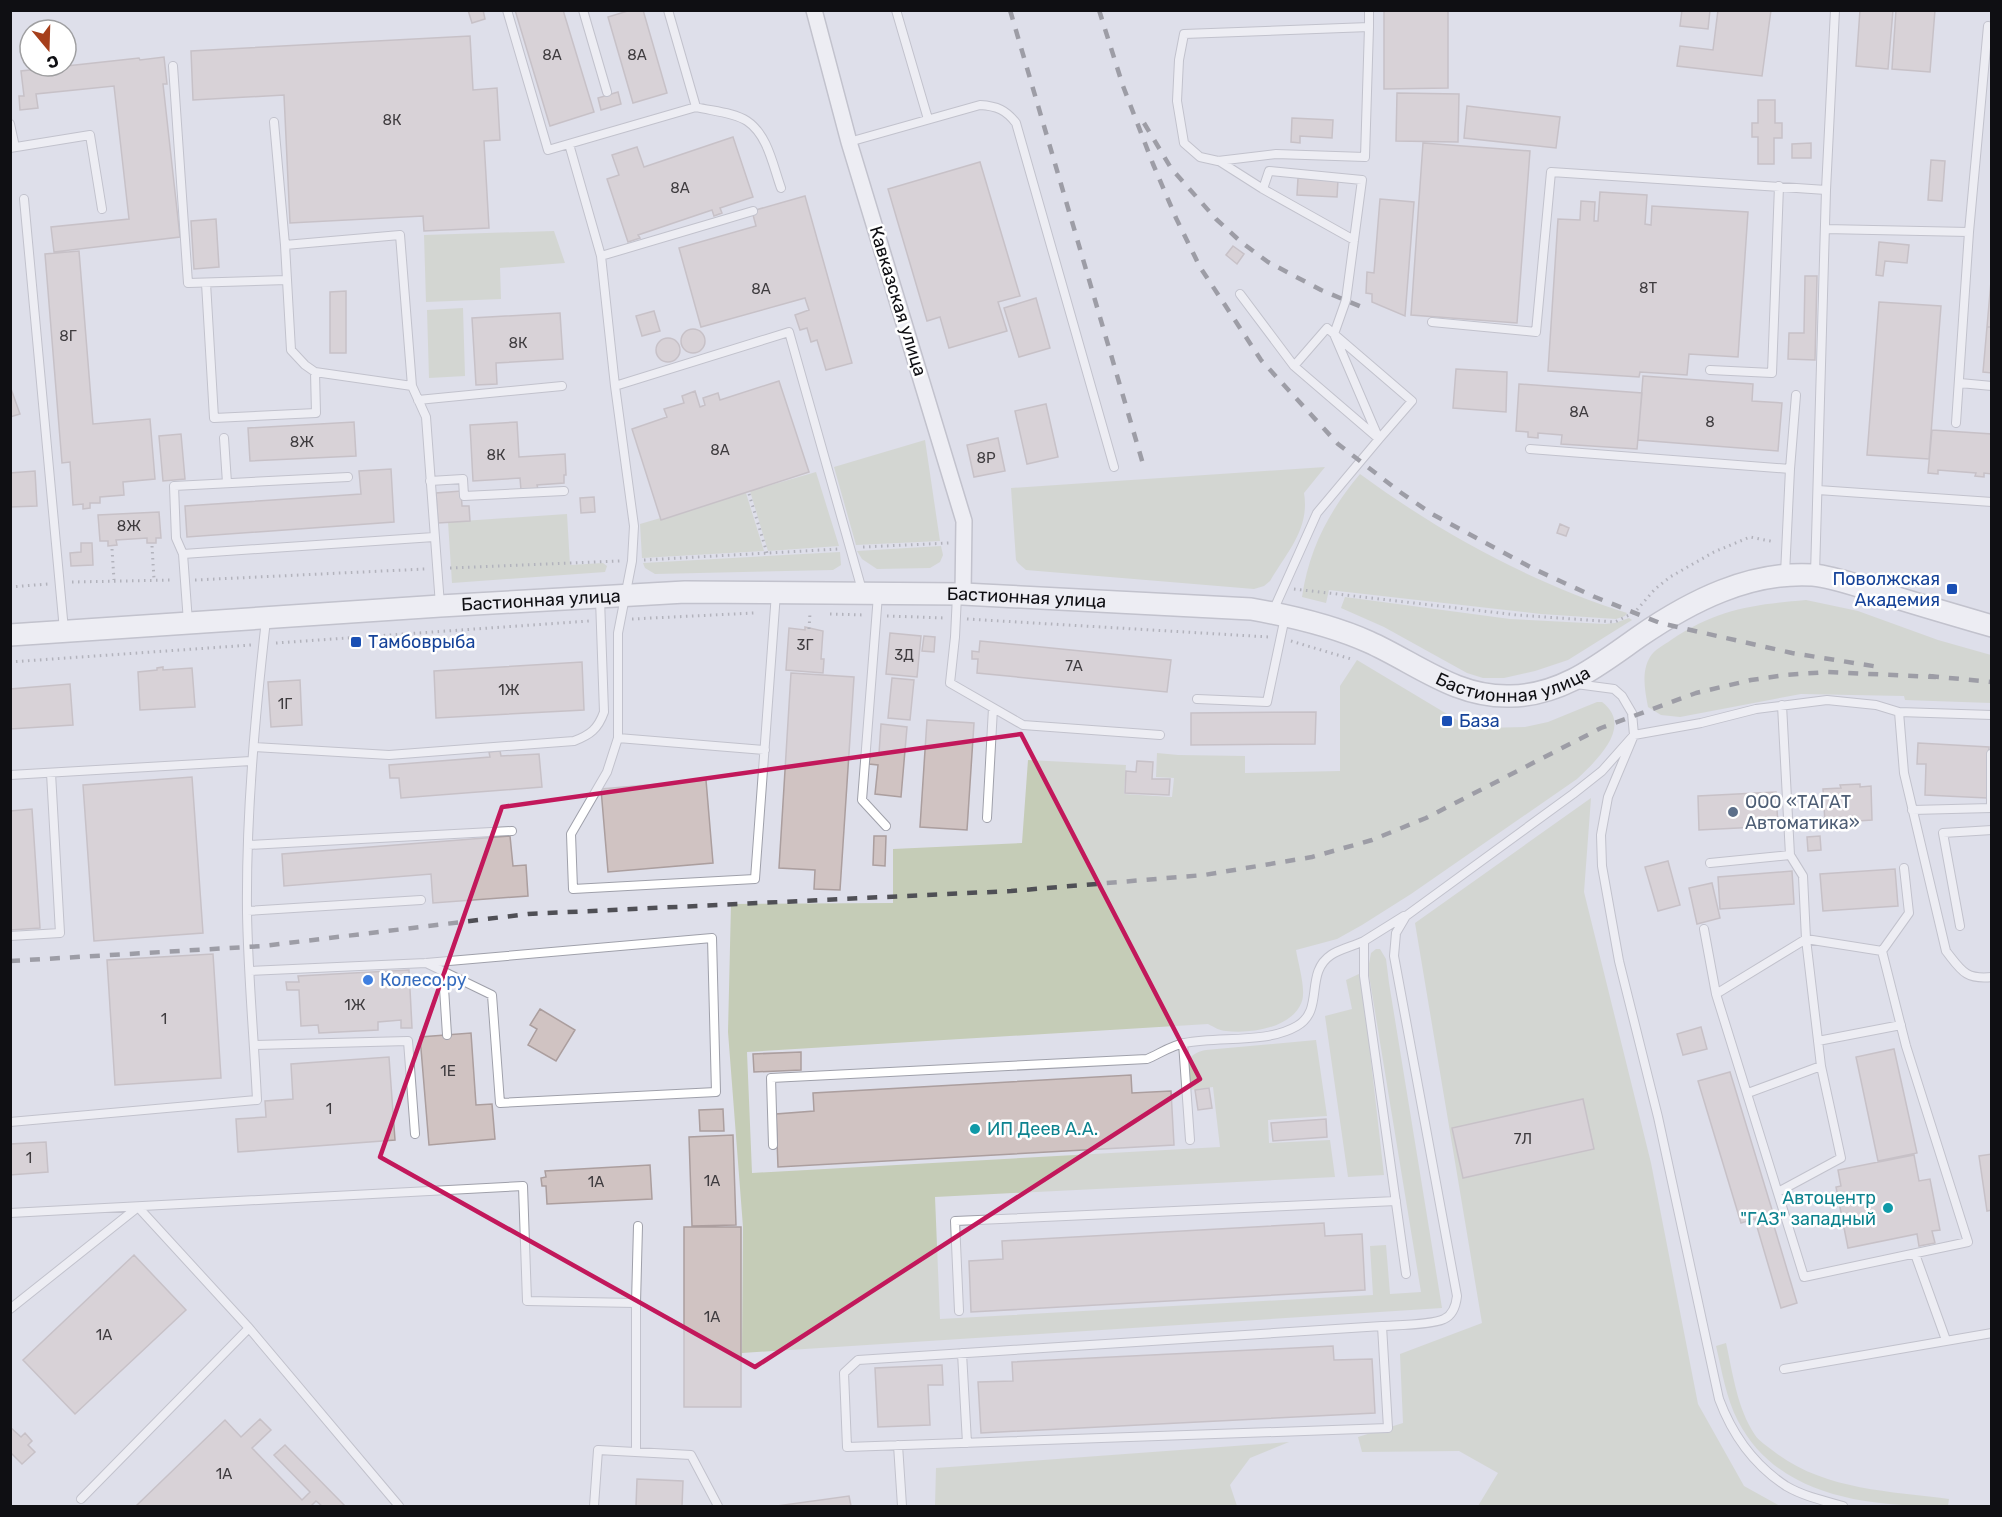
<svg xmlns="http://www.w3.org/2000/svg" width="2002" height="1517" font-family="Rubik,sans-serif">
	<rect width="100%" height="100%" fill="#dedfea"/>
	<path fill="#c5ccb7" d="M554,231L565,263L500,268L501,299L426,302L424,235Z
		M463,308L465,376L429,378L427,310Z
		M925,440L940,541L856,545L834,467Z
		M1325,467L1304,493C1310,529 1287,552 1270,581L1264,586L1254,589L1026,570L1018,563L1016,560L1011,488Z
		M816,472L839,546L768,551L750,491Z
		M1360,474C1442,534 1530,582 1627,613L1625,616L1616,619L1541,614L1329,590L1326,603L1302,597C1309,549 1329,511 1360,474Z
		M746,493L764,551L642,558L640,524Z
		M567,514L570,565L603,563L607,566L605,572L452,583L448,522Z
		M941,546L943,555L940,562L930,568L877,569L862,559L857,551Z
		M840,552L841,565L833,570L655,574L645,568L643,563Z
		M1345,597L1510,619L1605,624L1615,623L1629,618L1632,620L1568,660L1535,671L1504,678H1483L1467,673L1384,627L1341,608Z
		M1806,600L1858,611L1938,640L1991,655V703L1905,700L1904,696L1801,694L1680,717L1661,715L1648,707C1645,691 1641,672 1650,657C1654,650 1664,645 1671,640C1718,609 1751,605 1806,600Z
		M1357,660L1462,723L1483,728L1525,727L1548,722L1597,702H1602C1634,726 1597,760 1577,779L1411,894L1362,925L1337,939L1296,950C1298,963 1306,989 1302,1001C1293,1028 1251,1034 1226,1031C1220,1031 1214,1027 1208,1024L747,1052L752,1173L1220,1147L1213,1087L1189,1090C1188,1070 1181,1055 1206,1050L1316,1040L1327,1116L1268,1120L1269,1143L1330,1140L1335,1177L935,1197L940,1319L1373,1295L1370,1246L1386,1245L1390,1294L1421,1292L1368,969L1371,953L1376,949H1380L1386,959L1389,983L1442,1308L742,1353L743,1227L728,1032L731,904L893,903V849L1022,843L1028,760L1126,765L1124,794L1172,797L1174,778L1156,777L1157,753L1178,755L1245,756V773L1340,771V686Z
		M1591,798L1584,892L1651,1163L1698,1404L1744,1486L1780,1506H1478L1498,1473L1459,1451L1362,1452L1358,1437L1403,1423L1400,1354L1482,1323L1415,923Z
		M1361,973L1384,1175L1348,1177L1325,1016L1352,1009L1346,980Z
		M1726,1343C1733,1374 1737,1408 1755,1435C1759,1441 1766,1445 1772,1450C1822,1490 1888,1491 1949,1499L1948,1506C1870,1507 1778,1498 1738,1421C1726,1398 1722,1371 1716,1346Z
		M1289,1442L1250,1458L1230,1485L1237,1506H935L936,1468Z"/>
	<path fill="#d0c3c2" stroke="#ab9e9e" stroke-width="1.5" d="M468,10H483L485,19L472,23Z
		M515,10H563L594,112L550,126Z
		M631,10H643L667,93L633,103L608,17Z
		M1384,10H1448V88L1384,89Z
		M1682,10H1710L1708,29L1680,26Z
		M1718,10H1771L1762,76L1677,66L1680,46L1713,50Z
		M1860,10H1893L1888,69L1856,66Z
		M1896,10H1935L1930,72L1892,69Z
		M470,36L473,90L497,88L500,140L484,141L489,228L424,231L423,216L290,223L284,95L193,100L191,51Z
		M164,57L167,84H163L180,237L54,252L51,227L129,219L114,86L36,94L38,108L20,110L19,96H24L21,71L139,58L140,60Z
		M618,92L621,104L601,110L598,98Z
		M1397,93L1459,94L1458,142L1396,141Z
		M1758,100H1775V123H1782V138H1774V164H1758V137H1752V123H1758Z
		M1467,106L1560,117L1556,148L1464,138Z
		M1292,118L1333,120L1332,138L1300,136V143L1291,142Z
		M733,137L753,197L720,208L722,213L714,216L712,210L638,235L640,238L628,242L607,179L619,175L612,155L637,147L644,167Z
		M1423,143L1530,151L1517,323L1411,315Z
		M1811,143V158H1792V144Z
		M1931,160L1945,161L1942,201L1928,200Z
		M980,162L1020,296L998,302L1007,331L949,348L940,317L927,321L888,189Z
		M1298,178L1338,180L1337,197L1297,195Z
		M1600,192L1647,195L1645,224L1651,225L1652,206L1748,212L1738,357L1689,354L1687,375L1640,372L1639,377L1548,371L1558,219L1580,220L1581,201L1595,202L1594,221H1598Z
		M805,196L852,363L826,370L817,340L811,342L807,328L800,330L795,315L809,310L805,298L701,327L679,248L756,226L752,211Z
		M1380,199L1414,202L1405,316L1372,302V294L1366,293L1367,272L1374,273Z
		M216,219L219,267L194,269L191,221Z
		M1879,242L1909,245L1907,263L1885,261L1883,276L1876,275Z
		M1233,246L1244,254L1237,264L1226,255Z
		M79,251L93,424L150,419L155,479L123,482L124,495L100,497V503H90V508L83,509V504L73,505L70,462L62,463L45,254Z
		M1992,270V327H1987Z
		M1805,276H1817L1815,360L1788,359L1789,333H1804Z
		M346,291V353H330V292Z
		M1036,298L1050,348L1019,357L1004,308Z
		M1879,302L1941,306L1929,459L1867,455Z
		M654,311L660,331L642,336L636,316Z
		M560,313L563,359L496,363L497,384L476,385L472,318Z
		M1987,327H1992V373L1983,372Z
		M681 341a12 12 0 1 1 24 0a12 12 0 1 1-24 0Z
		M656 350a12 12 0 1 1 24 0a12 12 0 1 1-24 0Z
		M1456,369L1507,372L1506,412L1453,408Z
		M1643,376L1753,384L1752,401L1782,403L1778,451L1638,440Z
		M779,381L809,472L661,520L632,429L667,417L664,409L684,403L682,396L695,391L700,407L705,405L703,398L718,393L720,400Z
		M1519,384L1642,393L1637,449L1561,444L1562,435L1538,433V438L1528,437V432L1516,431Z
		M10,386L20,414L10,417Z
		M1046,404L1058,457L1027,464L1015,411Z
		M354,422L356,456L250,461L248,428Z
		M517,422L519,457L565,454L566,475H564V483L537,485L538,489L521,490L520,478L473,481L470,425Z
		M1932,430L1992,434V474L1984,473V477L1975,476L1976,473L1938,470V474L1928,473Z
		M181,434L185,479L163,481L159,436Z
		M998,438L1005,471L974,477L967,445Z
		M391,469L394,522L187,537L185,506L361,494L359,471Z
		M35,471L37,506L10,507V473Z
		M461,491L462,506H469L470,521L438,523L436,493Z
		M594,497L595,512L581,513L580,498Z
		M159,512L161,538H156V543H147V538L116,540L117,545L108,546V541H100L98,515Z
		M1560,524L1569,528L1566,536L1557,533Z
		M81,543H92L93,565L71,566L70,553L81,552Z
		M805,627L823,631L821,659H824L823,673L786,670L789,628L805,630Z
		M890,633L921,636L917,677L886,674Z
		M924,636L935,637L934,652L922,651Z
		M980,641L1171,660L1167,692L977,673L978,659H972V651L979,652Z
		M582,662L584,710L436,718L434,671Z
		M163,667V670L192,668L195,707L140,710L138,672L157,670V668Z
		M791,673L854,677L840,890L814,889L815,870L779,868Z
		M892,678L914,680L910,720L888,718Z
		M300,680L302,725L271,727L268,682Z
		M70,684L73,725L10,729V689Z
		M1316,712L1315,744L1191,745V713Z
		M927,720L974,723L967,830L920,827Z
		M881,724L907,727L901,797L875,794L878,765L869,764L870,754H879Z
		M1918,743L1989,747L1987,798L1925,795L1926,764H1917Z
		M500,751L501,756L539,754L542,787L401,798L399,778H390L389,765L490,757L489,752Z
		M1137,761L1153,762L1152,779H1170L1169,795L1125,793L1126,771L1136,772Z
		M192,777L203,933L94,941L83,785Z
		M706,780L713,863L608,872L601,789Z
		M1860,784V787L1871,786L1872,820L1857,821V824L1840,825L1839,822L1825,823L1823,789L1841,788L1840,785Z
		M1776,792L1778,826L1699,830L1698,796Z
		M32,809L40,928L10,930V811Z
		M510,836L513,866L526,865L528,896L433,903L431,874L284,886L282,854Z
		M874,836H886L885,866L873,865Z
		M1820,836L1821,850L1808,851L1807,837Z
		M1668,861L1680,905L1658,911L1645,867Z
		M1895,869L1898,906L1823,911L1820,874Z
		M1792,871L1794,904L1720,909L1718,877Z
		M1712,883L1720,918L1697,924L1689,888Z
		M213,954L221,1078L115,1085L107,960Z
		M409,970L412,1028H401V1020L378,1022V1030L319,1033L318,1025L301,1026L299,990H287L286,982H299L298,976Z
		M540,1009L575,1030L556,1061L528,1045L537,1029L530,1025Z
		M1701,1027L1707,1049L1683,1055L1677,1034Z
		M471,1033L476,1105L492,1104L495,1139L429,1145L420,1037Z
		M1894,1049L1917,1153L1878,1161L1856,1057Z
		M801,1052V1070L754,1072L753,1054Z
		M389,1057L395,1140L238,1152L236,1119L266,1117L265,1101L293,1099L291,1064Z
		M1730,1072L1773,1213L1741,1223L1698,1081Z
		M1131,1075L1132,1093L1171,1091L1174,1145L778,1167L776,1114L814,1111L813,1093Z
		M1209,1088L1212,1108L1198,1110L1195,1090Z
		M1583,1099L1594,1149L1463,1178L1452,1128Z
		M723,1109L724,1131H700L699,1110Z
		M1326,1119L1327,1137L1273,1141L1271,1123Z
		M733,1135L736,1225L692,1226L689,1137Z
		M46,1142L48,1172L10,1175V1144Z
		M1992,1154V1210L1987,1211L1979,1156Z
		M1914,1155L1919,1181L1930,1179L1940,1230L1932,1231L1935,1243L1919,1246L1917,1234L1848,1248L1836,1187L1841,1186L1838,1170Z
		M650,1165L652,1199L547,1204L546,1186H542L541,1178L546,1177L545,1171Z
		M1771,1216L1797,1303L1781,1308L1755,1220Z
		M1324,1223L1325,1236L1362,1234L1365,1290L971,1312L969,1261L1003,1259L1002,1241Z
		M684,1227H741V1407H684Z
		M134,1255L186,1310L75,1414L23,1360Z
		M1333,1346L1334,1360L1372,1359L1375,1413L981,1433L978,1382L1013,1381L1012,1362Z
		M942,1365L943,1385H928L930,1425L878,1427L875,1368Z
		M260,1419L271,1430L252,1448L302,1500L310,1492L274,1455L285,1445L345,1506H322L316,1501L311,1506H136L225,1420L241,1437Z
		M10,1427L21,1437L25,1433L32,1441L28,1445L35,1452L22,1464L10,1452Z
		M637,1479L683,1481L682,1506H636Z
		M849,1496L851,1506H777Z"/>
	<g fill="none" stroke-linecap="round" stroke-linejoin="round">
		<g stroke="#9fa0aa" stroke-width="10">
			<path id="service" d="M507,10L548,150L696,107L668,10
				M583,10L607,92
				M896,10L928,119
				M1369,27L1184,34L1179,60L1177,101L1184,143L1200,157L1218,161L1276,154L1365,157L1369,27V10
				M173,66L188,283L287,280
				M696,107C711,111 733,112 747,121C768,135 773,166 781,188
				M274,122L285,245
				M10,124L15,147
				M849,142L980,105C997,106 1006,110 1016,123L1114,467
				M569,144L601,256L615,386
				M10,148L90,135L102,209
				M1219,161L1263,189L1354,240
				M1263,189L1269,171L1362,180L1346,300L1334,334L1379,439L1317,513L1273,611
				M24,199L64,630
				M1825,229L1969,232L1956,423
				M1969,232L1988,26
				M601,256L753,211
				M206,283L214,418L316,413L315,372
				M1240,294L1294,366
				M1432,322L1536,332L1551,172L1826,190
				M1327,328L1412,401L1379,439L1294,366Z
				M1710,370L1772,373L1779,186
				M1960,383L1992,386
				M412,386L315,372L305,365L291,350L285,245L400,235L412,386L426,417L440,605
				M418,400L562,386
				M224,438L227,483
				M1530,449L1790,469L1785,574
				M1790,469L1796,395
				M430,481L463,479L464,496L564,491
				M1818,490L1992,502
				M183,554L434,537
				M1815,574L1826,190L1835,10
				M776,593L755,879L573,889L571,834L607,772L618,738V633L632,561L634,526L615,386L789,332L862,590
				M878,595L862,800L886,826
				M957,595L955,637L950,683L1023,725L1160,735
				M188,622L183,554L176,538L174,486L348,477
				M1576,684L1614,689L1622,696L1632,713L1634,735L1608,797L1601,835L1602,866L1619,961L1658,1117L1719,1399C1732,1434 1754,1465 1786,1486C1803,1496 1824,1501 1843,1506
				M1197,699L1267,702L1285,617
				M1899,712L1904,773L1946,951C1961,970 1965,980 1992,977
				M618,738L765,750
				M254,747L389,755L574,741C590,735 598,729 604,712L600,599
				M10,775L251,761
				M1912,810L1991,808V754
				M987,818L993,708
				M248,845L512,831
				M1710,863L1790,855
				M247,911L421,900
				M1404,916L1364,941V976L1406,1274
				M1960,926L1943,833L1992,830
				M1704,929L1716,994
				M10,936L60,933L51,773
				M1806,939L1882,951L1906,1046L1968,1242L1804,1277L1716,994Z
				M1882,951L1909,913L1904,868
				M250,971L426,963L712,938L716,1092L500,1103L492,995L426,963
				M443,972L447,1035
				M1818,1041L1901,1025
				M1183,1043L1190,1140
				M255,1045L408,1041L415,1134
				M1748,1093L1821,1066
				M10,1122L257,1100C254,1037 248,975 247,912C246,815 255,717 266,620
				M773,1145L771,1078L1147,1059C1159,1054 1172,1045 1185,1043C1220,1036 1266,1044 1297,1026C1325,1010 1304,973 1331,955C1340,949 1354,946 1364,941
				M1778,1192L1841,1158L1821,1066L1806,939L1803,876L1790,855L1782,705
				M10,1213L523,1186L527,1301L636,1303
				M1915,1254L1946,1340
				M10,1309L138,1207
				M959,1311L955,1221L1396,1201
				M1382,1326L1388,1428L847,1447L844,1373L858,1360L1382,1326C1397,1325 1432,1325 1444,1319C1453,1315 1456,1305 1457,1296L1394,956L1396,933L1406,916L1573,794L1602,771L1634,735L1701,723L1756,709L1827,700L1876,705L1899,712L1992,715
				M249,1328L399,1506
				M962,1353L967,1443
				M1784,1369L1992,1333
				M898,1445L902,1506
				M636,1451V1303L638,1226
				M81,1499L249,1328L138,1207
				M594,1506L598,1450L691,1455L718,1506"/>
		</g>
		<g stroke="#9fa0aa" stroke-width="18">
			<path id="minor" d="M814,10L849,142L964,521L963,594"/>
		</g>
		<g stroke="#9fa0aa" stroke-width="24">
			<g id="secondary">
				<path id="s1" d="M10,635L440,606L685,592L963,594L1251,609C1291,616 1331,625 1369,642C1416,663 1456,698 1511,696C1563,695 1600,664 1640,636C1691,601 1750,571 1813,575C1835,577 1857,586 1878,592C1916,604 1954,615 1992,626"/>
			</g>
		</g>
		<path stroke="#7d7e86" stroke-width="3" stroke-dasharray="1.5 4.5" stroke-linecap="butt" d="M749,494L767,553
			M152,546L154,579
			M863,547L949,543
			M112,549L114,580
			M644,560L839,549
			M450,568L620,561
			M195,580L425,569
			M72,582L173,580
			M10,587L48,584
			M1294,589L1517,615L1615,622L1635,612L1655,589L1670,577L1714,552L1750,537L1775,542
			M830,614L865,615
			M887,616L946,618
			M632,619L754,613
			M967,619L1269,637
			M809,629L810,613
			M1291,641L1351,659
			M276,643L589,621
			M10,662L251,645"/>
		<use href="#service" stroke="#fff" stroke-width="8"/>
		<use href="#minor" stroke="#fff" stroke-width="15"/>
		<use href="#secondary" stroke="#fff" stroke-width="21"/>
		<path stroke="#4f4f55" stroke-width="4.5" stroke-dasharray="10 10" stroke-linecap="butt" d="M1010,10L1143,464
			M1099,10L1123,86L1153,164L1176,218L1200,267L1261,360L1338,444L1400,492L1432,514L1534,569L1595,597L1660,623L1792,653L1879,667
			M1144,123L1171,168L1216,219L1241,242L1268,262L1321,290L1369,310
			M1929,676L1992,682
			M10,961L263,946L528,914L1011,891L1204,875L1312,857L1372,840L1426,818L1601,728L1696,693L1751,680L1786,675L1827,672L1936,677"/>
	</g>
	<path d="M0 0H2002V1517H0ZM1021,734L1200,1079L755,1367L380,1157L502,807Z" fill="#dedfea" fill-opacity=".55" fill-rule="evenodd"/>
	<path fill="none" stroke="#c2185b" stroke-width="4.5" stroke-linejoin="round" d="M1021,734L1200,1079L755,1367L380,1157L502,807Z"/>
	<g fill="#1a4fb4" stroke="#fff" stroke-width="2">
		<rect x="1946" y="583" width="12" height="12" rx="3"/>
		<rect x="350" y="636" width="12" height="12" rx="3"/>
		<rect x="1441" y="715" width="12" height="12" rx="3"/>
	</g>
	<circle fill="#5c6f8a" stroke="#fff" stroke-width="2" cx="1733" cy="812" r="6"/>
	<circle fill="#3f7fe0" stroke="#fff" stroke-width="2" cx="368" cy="980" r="6"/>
	<g fill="#0f9aa8" stroke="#fff" stroke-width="2">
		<circle cx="975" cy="1129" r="6"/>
		<circle cx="1888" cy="1208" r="6"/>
	</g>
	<g text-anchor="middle" stroke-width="5" stroke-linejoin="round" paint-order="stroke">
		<g font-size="15" fill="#3f3c3f">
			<text x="552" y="60">8А</text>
			<text x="637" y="60">8А</text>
			<text x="392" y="125">8К</text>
			<text x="680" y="193">8А</text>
			<text x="1648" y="293">8Т</text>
			<text x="761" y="294">8А</text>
			<text x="68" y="341">8Г</text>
			<text x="518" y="348">8К</text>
			<text x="1579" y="417">8А</text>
			<text x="1710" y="427">8</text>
			<text x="302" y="447">8Ж</text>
			<text x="720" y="455">8А</text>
			<text x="496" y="460">8К</text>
			<text x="986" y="463">8Р</text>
			<text x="129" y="531">8Ж</text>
			<text x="805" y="650">3Г</text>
			<text x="904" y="660">3Д</text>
			<text x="1074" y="671">7А</text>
			<text x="509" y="695">1Ж</text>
			<text x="285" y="709">1Г</text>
			<text x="355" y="1010">1Ж</text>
			<text x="164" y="1024">1</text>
			<text x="448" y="1076">1Е</text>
			<text x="329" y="1114">1</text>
			<text x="1523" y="1144">7Л</text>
			<text x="29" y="1163">1</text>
			<text x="712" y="1186">1А</text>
			<text x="596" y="1187">1А</text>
			<text x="712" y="1322">1А</text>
			<text x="104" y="1340">1А</text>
			<text x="224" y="1479">1А</text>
		</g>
		<g font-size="18" fill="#0f0f13" stroke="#fff">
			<text transform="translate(898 301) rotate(73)" y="6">Кавказская улица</text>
			<text dy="6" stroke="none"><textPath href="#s1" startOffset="1018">Бастионная улица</textPath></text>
			<text dy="6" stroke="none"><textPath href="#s1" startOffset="532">Бастионная улица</textPath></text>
			<text dy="6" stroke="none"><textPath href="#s1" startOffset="1522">Бастионная улица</textPath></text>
		</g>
		<g font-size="18" fill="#164399" stroke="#fff" text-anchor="start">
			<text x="1940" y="585" text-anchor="end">Поволжская<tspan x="1940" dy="21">Академия</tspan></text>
			<text x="368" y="648">Тамбоврыба</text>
			<text x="1459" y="727">База</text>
		</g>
		<g font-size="18" fill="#4e5e75" stroke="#fff" text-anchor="start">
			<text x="1745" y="808">ООО «ТАГАТ<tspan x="1745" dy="21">Автоматика»</tspan></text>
		</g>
		<g font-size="18" fill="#366cbe" stroke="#fff" text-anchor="start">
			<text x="380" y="986">Колесо.ру</text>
		</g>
		<g font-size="18" fill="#0d838f" stroke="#fff" text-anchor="start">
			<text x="987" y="1135">ИП Деев А.А.</text>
			<text x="1876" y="1204" text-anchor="end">Автоцентр<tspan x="1876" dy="21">"ГАЗ" западный</tspan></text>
		</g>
	</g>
	<rect width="2002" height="1517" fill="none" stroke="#0f0f13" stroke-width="24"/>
	<g transform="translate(48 48) rotate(161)"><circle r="28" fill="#ffffff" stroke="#9f9fa1" stroke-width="1.5"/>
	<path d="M0-4.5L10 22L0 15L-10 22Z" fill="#a63f1b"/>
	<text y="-9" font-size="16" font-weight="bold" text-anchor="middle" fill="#0f0f13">С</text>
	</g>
</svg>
